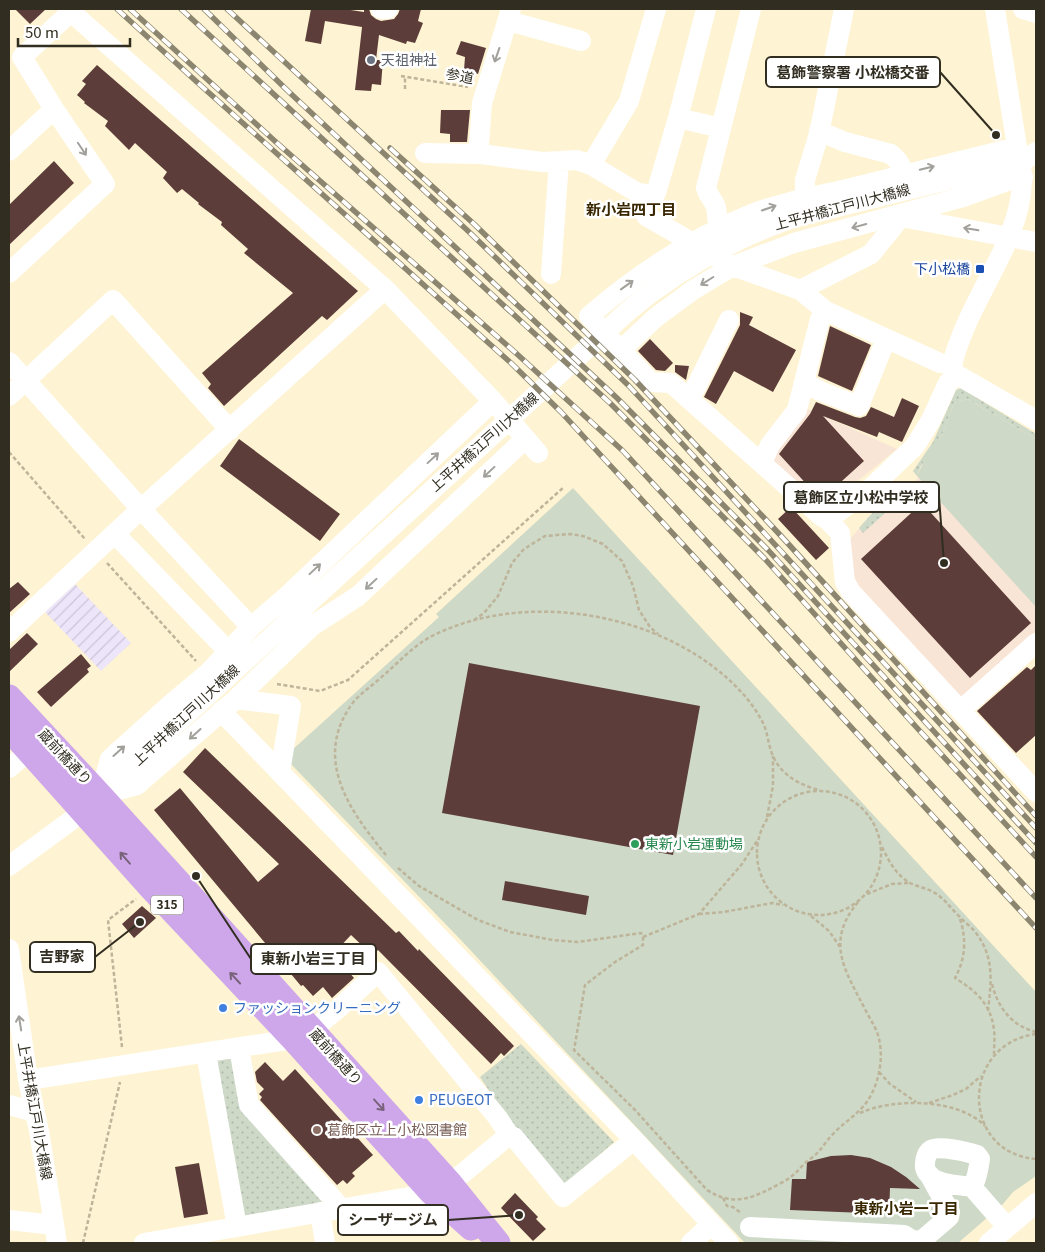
<svg xmlns="http://www.w3.org/2000/svg" width="1045" height="1252" font-family="Georgia,'Noto Sans JP',serif">
	<defs>
		<pattern id="industrial-furrows" width="10" height="10" patternUnits="userSpaceOnUse" patternTransform="scale(1.25)"><rect width="10" height="10" fill="#ede5fa"/><path d="M-1 1l2-2M0 10L10 0M9 11l2-2" fill="none" stroke="#ccc5d6"/></pattern>
		<pattern id="green-dots" width="8" height="8" patternUnits="userSpaceOnUse" patternTransform="scale(1.25)"><rect width="8" height="8" fill="#ced9c7"/><path d="M2 2h.1M6 6h.1" fill="none" stroke="#b1bbab" stroke-width="1.8" stroke-linecap="round"/></pattern>
	</defs>
	<rect width="100%" height="100%" fill="#fef3d2"/>
	<path fill="url(#industrial-furrows)" d="M75,584L131,643L101,671L45,612Z"/>
	<path fill="#f9e5d6" d="M801,406L897,449L827,506L817,505L766,459Z
		M1036,439V631L965,697L959,696L856,583L848,544L849,540L893,490L899,496L918,478Z"/>
	<path fill="url(#green-dots)" d="M961,388L1036,434V439L967,399L954,403L942,435L921,466L917,476L913,471L933,442L956,390Z
		M893,490L901,499L863,533L859,528Z
		M521,1044L614,1142L563,1187L520,1137L480,1077Z
		M228,1055L235,1061L241,1104L343,1203L238,1225L213,1064L219,1056Z"/>
	<path fill="#ced9c7" d="M967,399L1036,439V607L917,476L925,459L942,435L954,403Z
		M573,488L1036,992V1176L1013,1192L1003,1204L958,1243H745L459,938L288,761L291,751L439,617L436,614Z"/>
	<path fill="#5c3d39" d="M15,9H46L30,24Z
		M311,9H344L364,12V9H369L371,15L376,19L381,21L394,19L398,14L400,9H421L418,21L423,23L415,43L407,41L406,44L379,35L376,60H383L381,85L372,84L371,91L355,90L362,27L325,21L321,44L305,41Z
		M461,41L486,48L478,74L464,70L465,57L456,54Z
		M97,65L358,291L327,320L322,316L224,406L208,388L211,384L202,373L293,293L244,253L248,249L221,225L222,222L198,204L199,203L182,189L177,193L163,178L167,172L135,143L129,150L105,126L108,121L84,103L85,102L77,95L86,84L82,81Z
		M441,110H470L467,142H450V134L440,133Z
		M54,161L74,183L9,245V205Z
		M740,312L753,317L749,325L796,350L773,392L734,371L716,404L704,397L740,325Z
		M830,326L871,345L852,391L818,376Z
		M650,339L673,363L665,371L656,370L638,351Z
		M675,365L689,366L686,380L675,372Z
		M902,398L919,406L902,442L879,432L877,437L823,416L864,461L821,500L779,454L810,414L816,402L855,417L860,418L866,416L871,407L894,417Z
		M239,439L340,514L320,541L220,466Z
		M922,503L1031,623L970,678L861,559Z
		M791,507L829,548L816,560L778,519Z
		M18,582L30,594L9,613V589Z
		M27,633L38,644L9,672V650Z
		M81,654L91,666L87,669L89,672L51,707L37,692Z
		M469,663L700,706L673,855L442,813Z
		M1036,665V735L1016,753L977,711L1027,667L1031,670Z
		M205,748L396,933L399,931L418,951L419,949L514,1046L504,1056L501,1053L491,1064L378,950L376,952L371,947L367,950L351,935L336,951L339,954L336,957L354,978L332,998L323,987L313,996L303,985L301,986L154,810L180,788L258,882L279,864L183,772Z
		M505,881L589,896L586,915L502,900Z
		M142,906L156,918L134,938L122,924Z
		M265,1062L283,1081L295,1069L373,1155L352,1173L355,1176L347,1184L343,1180L337,1185L260,1100L262,1097L259,1094L264,1089L257,1082L255,1072Z
		M851,1155L870,1158L891,1167L906,1177L920,1189L890,1188L889,1214L790,1210L792,1179H806L807,1162L831,1156Z
		M199,1163L208,1214L184,1218L175,1167Z
		M515,1193L538,1217L536,1219L546,1229L533,1241L501,1208Z"/>
	<g fill="none" stroke-linecap="round" stroke-linejoin="round">
		<path stroke="#bdb49a" stroke-width="2.5" stroke-dasharray="4 2.5" stroke-linecap="butt" d="M401,76L468,87
			M405,89V77
			M9,452L85,539
			M107,563L196,661
			M474,620L484,613L498,596L512,563L524,549L545,536L570,534L583,536L603,544L622,561L633,586L639,610L650,627L658,634
			M277,684L320,691L348,680L564,487
			M757 853a62 62 0 1 1 124 0a62 62 0 1 1-124 0Z
			M767,817L773,786V756
			M882,847C889,861 895,874 910,883C918,887 927,888 935,893C945,899 951,909 960,917C965,923 972,927 976,933C995,958 991,983 988,1011
			M386,855C348,809 311,756 355,700C364,691 374,684 384,675C400,661 414,645 434,635C530,588 672,614 744,695C751,703 758,713 763,723C768,733 768,745 773,756C781,775 801,786 820,790
			M398,868L419,886L464,912L478,920L510,932L553,940L578,942L641,933L643,937V945L615,962L585,985L574,1050L635,1110L707,1190C735,1208 755,1197 781,1183C791,1178 797,1172 804,1164C808,1160 814,1157 818,1152C823,1147 827,1140 833,1134C845,1121 860,1114 870,1097C880,1079 884,1055 878,1035C875,1026 870,1019 866,1011C845,970 824,942 859,901
			M867,894L892,884L909,883
			M699,914L724,912L772,903L783,905
			M811,916L829,931L840,947
			M960,919C967,940 965,960 955,978C976,991 991,1004 994,1030C995,1038 994,1046 994,1054
			M643,937L699,914L742,864L757,841
			M992,984C998,1008 1012,1026 1036,1032
			M1036,1034C960,1044 960,1153 1036,1159
			M122,1047L108,920L136,899
			M879,1072L890,1084L916,1102
			M929,1103L953,1095L966,1089L981,1076
			M860,1113C893,1098 958,1098 985,1126
			M723,1198L727,1206L733,1207L741,1213
			M83,1243L120,1082"/>
		<path stroke="#fff" stroke-width="20" d="M381,9H388
			M511,9L482,103L479,145L481,154L542,162L577,160L591,165L638,193L646,216L733,266L800,290L826,311L940,363L952,365
			M995,9L1017,147C1038,213 987,272 963,332C959,343 953,355 952,368L954,373L1036,420
			M1023,9L1036,13
			M508,21L581,41
			M678,118L721,128
			M819,131L845,142L891,154L898,161L905,174
			M9,151L54,109
			M425,153L481,154
			M591,165L629,101L656,9
			M638,193L653,195L656,193L678,118L706,9
			M805,198V180L819,134L844,9
			M901,217L1036,242
			M720,229C716,222 718,215 716,208C714,200 708,196 706,188L751,9
			M9,273L105,184L54,109L22,57L71,12L385,289L493,401L538,453
			M551,274L559,161
			M800,290L871,254L901,217
			M621,350L655,318L693,290L733,266L794,243L963,197L1007,181L1023,177
			M9,362L141,509L385,289
			M957,375L948,383L931,420L915,446L873,486L828,520L840,533L845,582L851,592L1036,792
			M804,382L820,391L859,406L886,339
			M9,396L113,300L230,430
			M690,399L729,320
			M493,401L287,596L251,627L208,673L170,705L110,759L100,795L137,785L236,699L312,626L358,596L525,439
			M762,463L770,445L797,410L820,319L826,311
			M828,520L821,516L671,383L651,382L589,316C637,275 690,239 749,215C782,202 817,196 851,188C906,174 962,161 1017,147
			M115,534L228,651
			M9,632L141,509L251,627
			M236,699L291,706L280,772
			M961,710L1036,643
			M221,711L634,1140L729,1243
			M9,768L29,751
			M9,866L84,811L117,778L628,311C677,270 731,240 792,218L1022,162L1036,152
			M9,949L28,1080L39,1131L57,1243
			M312,1030L340,1007L378,972L498,1118L509,1135L514,1137L563,1197L634,1140
			M239,1048L249,1105L341,1208
			M206,1053L237,1227
			M28,1080L293,1039
			M9,1105L35,1112
			M972,1187C961,1185 944,1185 934,1179C929,1176 924,1170 925,1164C925,1159 927,1152 931,1150C938,1145 968,1152 977,1155L980,1159C978,1169 978,1178 972,1187L1007,1227
			M320,1212L325,1243
			M9,1220L54,1225
			M750,1227L904,1235L912,1240L921,1241L949,1217L950,1212L930,1176
			M144,1243L432,1193L462,1174L509,1135
			M691,1243L711,1225
			M989,1243L1036,1203"/>
		<path stroke="#cea6ea" stroke-width="25" d="M9,697L100,795L449,1182L498,1243
			M9,729L151,888L293,1039L432,1193L471,1228"/>
		<g stroke="#8c856f" stroke-width="5.5">
			<path id="rail" d="M117,9L198,83L511,363L561,412L1036,928
				M130,9L277,143L517,354L623,451L1036,898
				M181,9L610,403L765,559L918,729L1036,857
				M204,9L289,92L617,398L768,550L1036,843
				M227,9L467,230L629,386L1036,828
				M390,148L474,224L635,380L782,537L1036,816"/>
		</g>
		<use href="#rail" stroke="#fff" stroke-width="4" stroke-dasharray="11" stroke-linecap="butt"/>
	</g>
	<defs><path id="oneway-shaft" d="M-6 0H5M1.5-3L5.5 0L1.5 3" fill="none" stroke-width="1.6" stroke-linecap="round" stroke-linejoin="round" transform="scale(1.25)"/></defs>
	<g stroke="#a2a09b">
		<use href="#oneway-shaft" transform="translate(497 55) rotate(109)"/>
		<use href="#oneway-shaft" transform="translate(82 149) rotate(56)"/>
		<use href="#oneway-shaft" transform="translate(927 168) rotate(-13)"/>
		<use href="#oneway-shaft" transform="translate(769 208) rotate(-19)"/>
		<use href="#oneway-shaft" transform="translate(859 226) rotate(165)"/>
		<use href="#oneway-shaft" transform="translate(971 229) rotate(-170)"/>
		<use href="#oneway-shaft" transform="translate(707 281) rotate(148)"/>
		<use href="#oneway-shaft" transform="translate(627 285) rotate(-36)"/>
		<use href="#oneway-shaft" transform="translate(433 458) rotate(-43)"/>
		<use href="#oneway-shaft" transform="translate(489 472) rotate(137)"/>
		<use href="#oneway-shaft" transform="translate(315 569) rotate(-43)"/>
		<use href="#oneway-shaft" transform="translate(371 584) rotate(137)"/>
		<use href="#oneway-shaft" transform="translate(195 734) rotate(138)"/>
		<use href="#oneway-shaft" transform="translate(119 751) rotate(-42)"/>
		<use href="#oneway-shaft" transform="translate(20 1023) rotate(-99)"/>
	</g>
	<g stroke="#78637b">
		<use href="#oneway-shaft" transform="translate(125 858) rotate(-131)"/>
		<use href="#oneway-shaft" transform="translate(235 978) rotate(-133)"/>
		<use href="#oneway-shaft" transform="translate(379 1105) rotate(48)"/>
	</g>
	<circle fill="#6b7280" stroke="#fff" stroke-width="2" cx="371" cy="60" r="5"/>
	<rect fill="#1a4fb4" stroke="#fff" stroke-width="2" x="975" y="264" width="10" height="10" rx="2.5"/>
	<circle fill="#2e9e5b" stroke="#fff" stroke-width="2" cx="635" cy="844" r="5"/>
	<g fill="#3f7fe0" stroke="#fff" stroke-width="2">
		<circle cx="223" cy="1008" r="5"/>
		<circle cx="419" cy="1100" r="5"/>
	</g>
	<circle fill="#8d6e63" stroke="#fff" stroke-width="2" cx="317" cy="1130" r="5"/>
	<g text-anchor="middle" stroke-width="5" stroke-linejoin="round" paint-order="stroke">
		<rect fill="#fff" stroke="#6f6c64" stroke-width="1" x="151" y="895.5" width="32" height="19" rx="4"/>
		<g font-size="12" font-weight="bold" fill="#312d21">
			<text x="167" y="909">315</text>
		</g>
		<g font-size="14" fill="#5b616d" stroke="#fff" text-anchor="start">
			<text x="381" y="65">天祖神社</text>
		</g>
		<g font-size="14" fill="#312d21" stroke="#fff">
			<text transform="translate(460 76) rotate(11)" y="5">参道</text>
			<text transform="translate(842 207) rotate(-15)" y="5">上平井橋江戸川大橋線</text>
			<text transform="translate(484 442) rotate(-42)" y="5">上平井橋江戸川大橋線</text>
			<text transform="translate(186 715) rotate(-43)" y="5">上平井橋江戸川大橋線</text>
			<text transform="translate(65 757) rotate(47)" y="5">蔵前橋通り</text>
			<text transform="translate(336 1057) rotate(48)" y="5">蔵前橋通り</text>
			<text transform="translate(35 1111) rotate(80)" y="5">上平井橋江戸川大橋線</text>
		</g>
		<g font-size="14" fill="#164399" stroke="#fff" text-anchor="end">
			<text x="970" y="274">下小松橋</text>
		</g>
		<g font-size="14" fill="#27864d" stroke="#fff" text-anchor="start">
			<text x="645" y="849">東新小岩運動場</text>
		</g>
		<g font-size="14" fill="#366cbe" stroke="#fff" text-anchor="start">
			<text x="233" y="1013">ファッションクリーニング</text>
			<text x="429" y="1105">PEUGEOT</text>
		</g>
		<g font-size="14" fill="#785e54" stroke="#fff" text-anchor="start">
			<text x="327" y="1135">葛飾区立上小松図書館</text>
		</g>
		<g font-size="15" font-weight="bold" fill="#382700" stroke="#fff">
			<text x="631" y="215">新小岩四丁目</text>
			<text x="906" y="1214">東新小岩一丁目</text>
		</g>
	</g>
	<path fill="none" stroke="#312d21" stroke-width="2" d="M996 135L940 72M944 563L939 497M140 922L95 957M196 876L251 959M519 1215L448 1220"/>
	<g fill="#312d21" stroke="#fff" stroke-width="2">
		<circle cx="996" cy="135" r="5"/>
		<circle cx="944" cy="563" r="5"/>
		<circle cx="140" cy="922" r="5"/>
		<circle cx="196" cy="876" r="5"/>
		<circle cx="519" cy="1215" r="5"/>
	</g>
	<g fill="#fff" stroke="#312d21" stroke-width="2">
		<rect x="766" y="57" width="174" height="30" rx="5"/>
		<rect x="784" y="482" width="155" height="30" rx="5"/>
		<rect x="30" y="942" width="65" height="30" rx="5"/>
		<rect x="251" y="944" width="125" height="30" rx="5"/>
		<rect x="338" y="1205" width="110" height="30" rx="5"/>
	</g>
	<g font-size="15" text-anchor="middle" font-weight="bold" fill="#312d21">
		<text x="853" y="78">葛飾警察署 小松橋交番</text>
		<text x="861" y="503">葛飾区立小松中学校</text>
		<text x="62" y="962">吉野家</text>
		<text x="313" y="964">東新小岩三丁目</text>
		<text x="393" y="1225">シーザージム</text>
	</g>
	<rect width="1045" height="1252" fill="none" stroke="#312d21" stroke-width="20"/>
	<path d="M18 38v8h112v-8" fill="none" stroke="#312d21" stroke-width="2.5"/>
	<text x="25" y="38" font-size="15" fill="#312d21" stroke="#ffffff" stroke-width="4" paint-order="stroke">50 m</text>
</svg>
